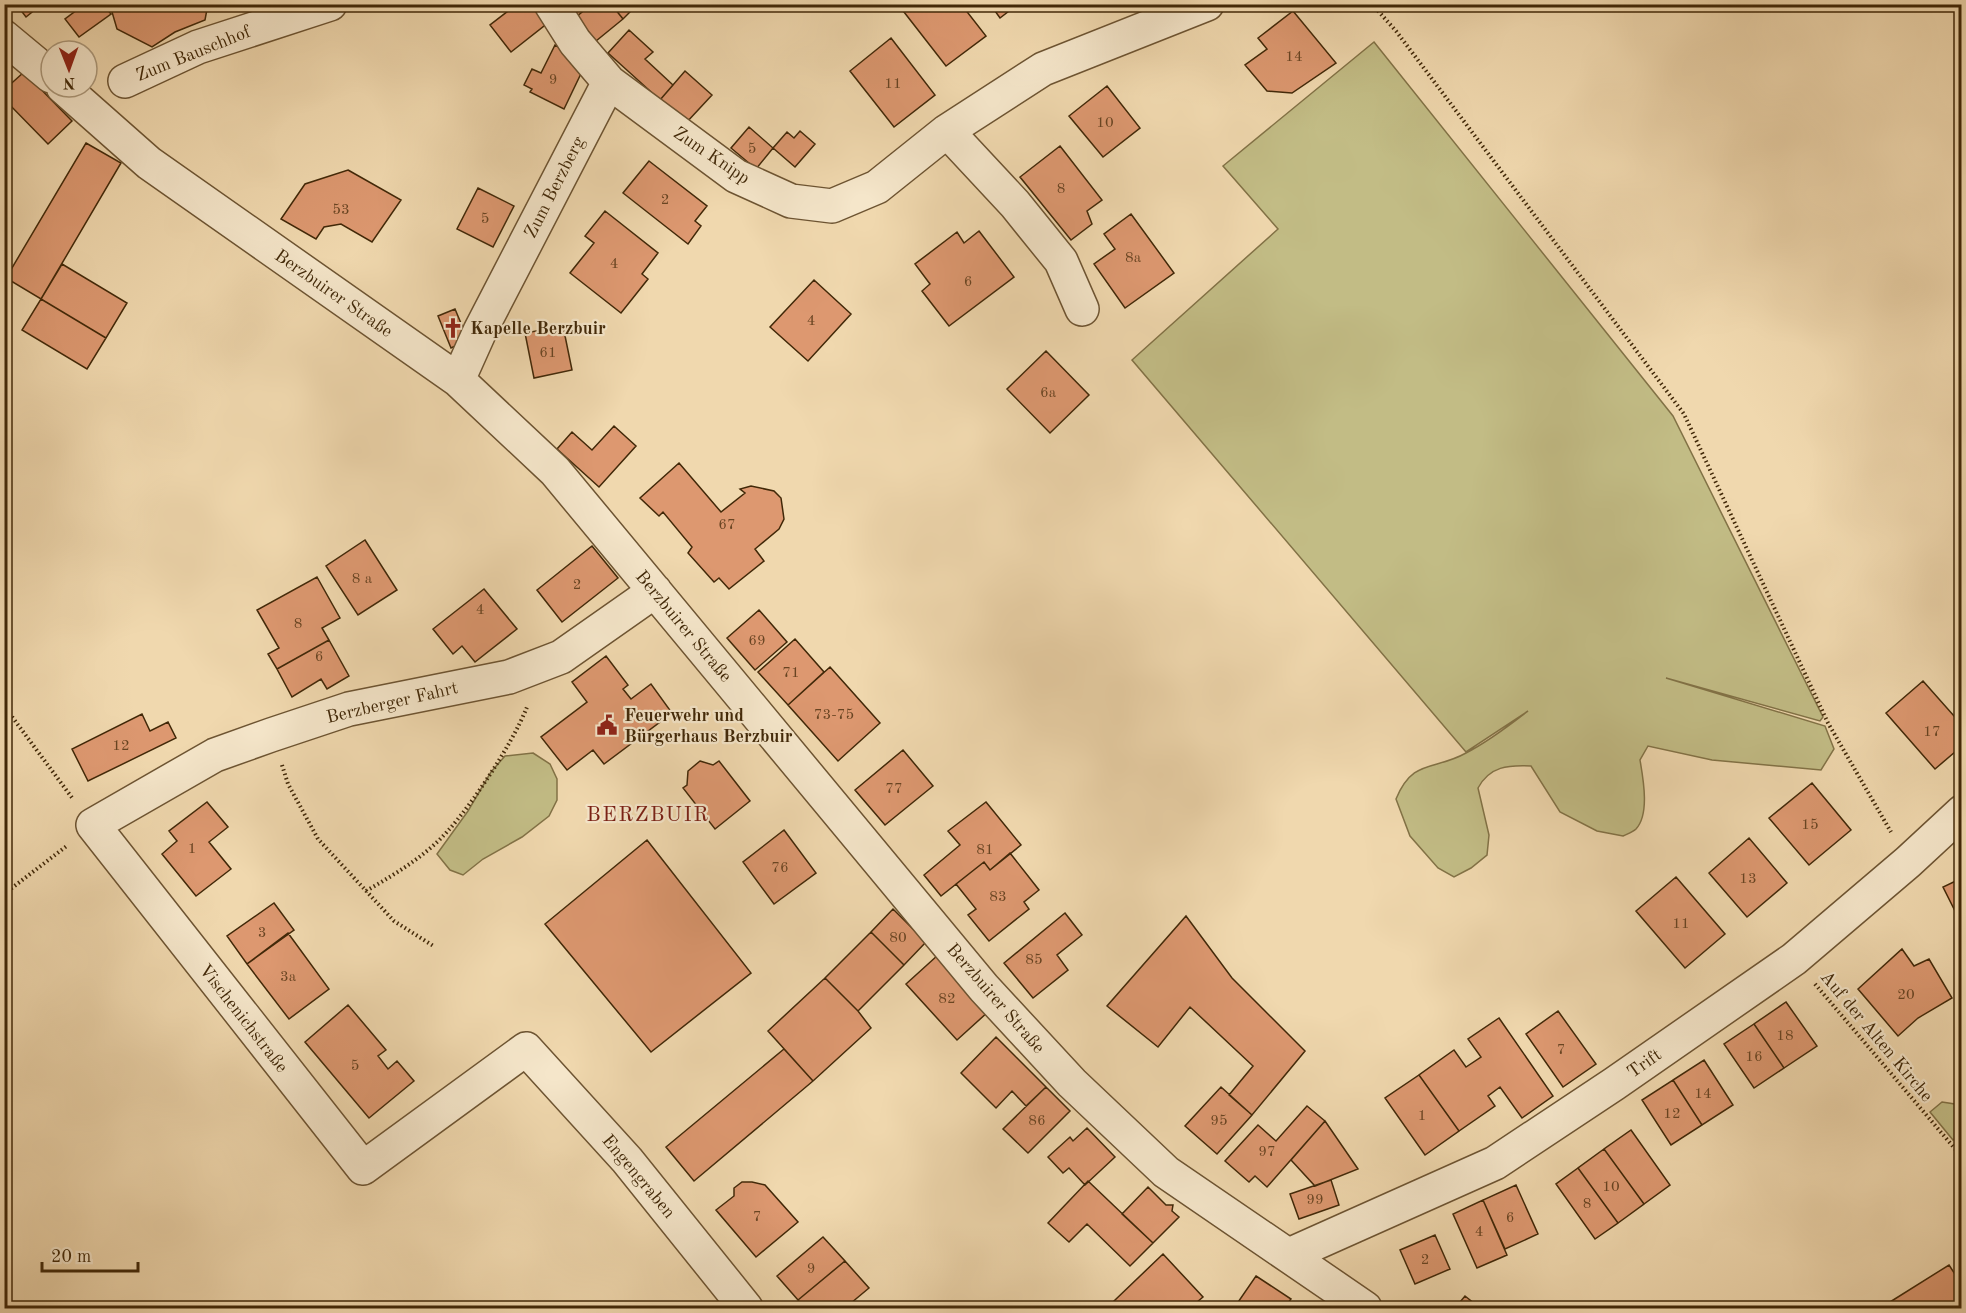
<svg xmlns="http://www.w3.org/2000/svg" width="1966" height="1313" font-family="'Old Standard TT',serif">
	<rect width="100%" height="100%" fill="#f0d8ae"/>
	<filter id="stains"><feTurbulence type="fractalNoise" baseFrequency=".00333" numOctaves="4"/><feColorMatrix values="0 0 0 0 .2 0 0 0 0 .09 0 0 0 0 .02 0 0 0 .5 -.17"/></filter>
	<radialGradient id="worn" r=".72"><stop offset=".6" stop-color="#630" stop-opacity="0"/><stop offset="1" stop-color="#630" stop-opacity=".3"/></radialGradient>
	<path fill="#c2bc85" stroke="#827246" stroke-width="1.5" d="M1374,42L1673,416L1823,717L1820,721L1666,678L1825,726L1834,749L1821,770L1712,760L1648,746L1640,760C1643,778 1650,814 1636,829C1633,832 1627,834 1623,836L1597,831L1560,812L1531,766C1508,765 1490,766 1478,788L1489,835L1487,855L1471,868L1454,877L1438,868L1410,836L1396,799C1413,758 1434,771 1466,753C1486,743 1510,725 1528,711L1466,752L1132,360L1278,229L1223,166Z
		M533,753L550,764L557,779V800L549,816L522,837L483,859L463,875L450,870L437,854L468,811L491,772L505,756Z
		M1942,1102L1961,1105V1136L1953,1140L1930,1112Z"/>
	<path fill="#dd9870" stroke="#412808" stroke-width="1.5" d="M16,4H42L26,17Z
		M85,4H103L111,14L79,37L65,19Z
		M118,4L130,5L208,4L205,20L175,32L152,47L117,29L112,12Z
		M517,4H536L549,22L511,52L490,25Z
		M567,4H592L576,17Z
		M592,4H611L623,19L596,41L576,17Z
		M611,4H638L623,19Z
		M913,4H961L986,36L946,66L904,12Z
		M990,4H1018L1000,18Z
		M1293,11L1336,63L1292,93L1267,91L1245,65L1267,49L1258,38Z
		M629,30L653,52L645,59L673,85L660,100L608,53Z
		M891,38L935,95L894,127L850,71Z
		M555,45L587,61L564,109L530,92L532,89L524,85L532,69L541,73Z
		M685,71L712,95L686,123L660,100Z
		M24,72L72,121L48,144L4,99V90Z
		M1107,86L1140,128L1103,157L1069,116Z
		M749,127L773,148L756,169L731,148Z
		M800,131L815,144L795,167L773,148L787,132L794,138Z
		M86,143L121,163L41,299L6,278Z
		M1060,146L1102,200L1087,211L1092,224L1071,240L1020,177Z
		M649,161L707,206L695,221L701,226L688,244L623,193Z
		M348,170L401,200L372,242L341,224L324,227L316,239L281,219L305,184Z
		M478,188L514,206L493,247L457,229Z
		M605,211L658,253L642,274L648,279L621,313L570,273L594,243L585,236Z
		M1131,214L1174,273L1125,308L1094,264L1115,249L1104,234Z
		M979,231L1014,277L949,326L922,291L930,284L915,264L957,232L964,243Z
		M62,264L127,303L106,338L41,299Z
		M814,280L851,314L808,361L770,327Z
		M41,299L106,338L87,369L22,330Z
		M455,309L468,340L451,348L438,316Z
		M563,326L572,370L534,378L525,333Z
		M1046,351L1089,395L1050,433L1007,389Z
		M614,426L636,446L599,487L557,449L572,432L592,450Z
		M679,463L721,512L745,493L740,489L751,486L774,491L781,498L784,519L779,529L755,549L764,561L729,589L719,578L714,582L688,553L692,547L663,512L659,516L640,498Z
		M365,540L397,590L358,615L326,566Z
		M592,546L618,578L562,622L537,590Z
		M317,577L340,618L322,628L329,640L277,669L268,654L279,648L257,610Z
		M484,589L517,629L475,662L462,646L453,654L433,629Z
		M759,610L787,642L755,670L727,638Z
		M795,639L824,672L788,705L758,672Z
		M329,640L349,676L327,689L321,679L292,697L277,669Z
		M606,656L628,685L623,689L631,699L651,684L672,713L604,764L593,750L567,770L541,737L587,702L572,682Z
		M830,667L880,723L838,761L788,705Z
		M1923,681L1954,716L1962,709V746L1935,769L1886,713Z
		M142,714L150,731L168,722L176,738L88,781L72,749Z
		M903,750L933,786L885,825L855,790Z
		M700,761L713,765L719,761L750,801L715,829L683,788L687,785L688,771Z
		M1812,783L1851,830L1809,865L1769,818Z
		M207,802L228,827L209,842L231,869L196,896L162,854L177,841L169,831Z
		M986,802L1021,845L990,870L984,862L941,896L924,875L960,845L948,831Z
		M784,830L816,873L774,904L743,862Z
		M1749,838L1787,883L1747,917L1709,873Z
		M647,840L751,973L651,1052L545,924Z
		M1010,853L1039,890L1024,902L1029,909L989,941L968,915L976,909L956,884L984,862L990,870Z
		M1676,877L1725,934L1685,968L1636,911Z
		M1962,878V925L1943,887Z
		M274,903L294,930L247,964L227,936Z
		M893,909L926,942L904,965L871,932Z
		M1065,913L1082,935L1057,955L1068,970L1033,998L1004,963Z
		M1186,916L1232,978L1305,1051L1252,1115L1229,1095L1253,1066L1190,1007L1158,1047L1107,1006Z
		M871,932L904,965L858,1011L825,978Z
		M288,933L329,989L289,1019L247,964Z
		M1902,949L1914,966L1929,959L1952,998L1918,1018L1898,1036L1858,989Z
		M938,955L989,1011L957,1040L906,984Z
		M825,978L858,1011L871,1028L813,1081L768,1031Z
		M1786,1002L1817,1046L1784,1068L1754,1024Z
		M348,1005L386,1050L378,1056L388,1069L397,1061L414,1081L369,1118L305,1042Z
		M1558,1011L1596,1064L1563,1087L1526,1034Z
		M1499,1018L1553,1096L1522,1118L1500,1087L1488,1096L1495,1106L1459,1131L1419,1075L1454,1050L1466,1067L1481,1057L1468,1039Z
		M1754,1024L1784,1068L1754,1088L1724,1044Z
		M996,1037L1046,1087L1026,1106L1012,1091L996,1108L961,1073Z
		M784,1049L813,1081L694,1181L666,1147Z
		M1704,1060L1733,1105L1702,1125L1673,1080Z
		M1419,1075L1459,1131L1425,1155L1385,1098Z
		M1673,1080L1702,1125L1671,1145L1642,1100Z
		M1046,1087L1070,1111L1028,1153L1003,1129Z
		M1221,1087L1252,1115L1217,1154L1185,1126Z
		M1307,1106L1325,1121L1267,1187L1255,1176L1249,1182L1225,1161L1258,1125L1276,1141Z
		M1325,1121L1358,1169L1315,1186L1291,1160Z
		M1087,1128L1115,1157L1085,1185L1069,1168L1063,1173L1048,1157L1070,1137L1073,1141Z
		M1631,1130L1670,1185L1644,1204L1604,1149Z
		M1604,1149L1644,1204L1618,1223L1578,1168Z
		M1578,1168L1618,1223L1595,1239L1556,1184Z
		M1331,1180L1339,1205L1299,1219L1290,1194Z
		M1088,1181L1153,1243L1130,1266L1087,1224L1069,1242L1048,1223Z
		M742,1182H752L765,1185L798,1222L756,1257L716,1210L734,1196V1188Z
		M1516,1185L1538,1234L1505,1249L1483,1200Z
		M1148,1187L1166,1205H1173L1172,1211L1179,1217L1153,1243L1122,1214Z
		M1483,1200L1507,1255L1477,1268L1453,1214Z
		M1435,1235L1450,1269L1415,1284L1400,1250Z
		M823,1237L845,1261L798,1300L777,1276Z
		M1163,1254L1203,1297L1190,1308H1121L1114,1301Z
		M845,1261L869,1288L845,1308H805L798,1300Z
		M1949,1265L1962,1285V1308H1883L1882,1307Z
		M1256,1276L1291,1299L1284,1308H1234Z
		M1465,1296L1480,1308H1455Z"/>
	<g fill="none" stroke-linecap="round" stroke-linejoin="round">
		<g stroke="#6d5432" stroke-width="36">
			<path id="street" d="M4,37L51,76
				M125,81L198,47L330,4
				M609,82L736,176L791,201L832,206L877,187L947,131L1043,69L1207,4
				M63,87L149,163L458,380L555,471L984,988L1072,1083L1166,1172L1365,1308
				M947,131L1015,204L1061,261L1082,309
				M458,380L480,331L609,82L575,42L551,4
				M655,591L561,657L509,677L349,709L271,735L215,755L93,825L363,1168L526,1049L627,1160L746,1308
				M1289,1255L1495,1163L1614,1084L1794,959L1908,862L1962,812"/>
		</g>
		<path stroke="#412808" stroke-width="4" stroke-dasharray="1.5 3" stroke-linecap="butt" d="M1372,4L1396,31L1684,414L1828,723L1891,832
			M4,706L73,799
			M282,765L288,784L318,839L394,921L435,947
			M366,891C390,877 414,863 435,844C465,817 512,745 527,707
			M4,894L68,845
			M1815,984L1962,1157"/>
		<use href="#street" stroke="#f5e6ca" stroke-width="33"/>
	</g>
	<defs>
		<g id="church-bare" transform="scale(1.62)"><path d="M-1.2-6h2.4v3.5h3.3v2.4h-3.3V6h-2.4V-.1h-3.3v-2.4h3.3Z" fill="#8f2418" stroke="#f5e6ca" stroke-width="2.5" paint-order="stroke"/></g>
		<g id="civic-bare" transform="scale(1.62)"><path d="M-.6-6.5H3V-4.5H.6V-3L4-1V1h2V6H-6V1h2V-1L-.6-3ZM-1.2 2.5V6h2.4V2.5Z" fill="#8f2418" stroke="#f5e6ca" stroke-width="2.5" paint-order="stroke"/></g>
	</defs>
	<g fill-rule="evenodd">
		<use href="#church-bare" x="453" y="328"/>
		<use href="#civic-bare" x="607" y="725"/>
	</g>
	<g text-anchor="middle" stroke-width="4.5" stroke-linejoin="round" paint-order="stroke">
		<g font-size="15" fill="#684422">
			<text x="1294" y="61">14</text>
			<text x="553" y="84">9</text>
			<text x="893" y="88">11</text>
			<text x="1105" y="127">10</text>
			<text x="752" y="153">5</text>
			<text x="1061" y="193">8</text>
			<text x="665" y="204">2</text>
			<text x="341" y="214">53</text>
			<text x="485" y="223">5</text>
			<text x="1133" y="262">8a</text>
			<text x="614" y="268">4</text>
			<text x="968" y="286">6</text>
			<text x="811" y="325">4</text>
			<text x="548" y="357">61</text>
			<text x="1048" y="397">6a</text>
			<text x="727" y="529">67</text>
			<text x="362" y="583">8 a</text>
			<text x="577" y="589">2</text>
			<text x="480" y="614">4</text>
			<text x="298" y="628">8</text>
			<text x="757" y="645">69</text>
			<text x="319" y="661">6</text>
			<text x="791" y="677">71</text>
			<text x="834" y="719">73-75</text>
			<text x="1932" y="736">17</text>
			<text x="121" y="750">12</text>
			<text x="894" y="793">77</text>
			<text x="1810" y="829">15</text>
			<text x="192" y="853">1</text>
			<text x="985" y="854">81</text>
			<text x="780" y="872">76</text>
			<text x="1748" y="883">13</text>
			<text x="998" y="901">83</text>
			<text x="1681" y="928">11</text>
			<text x="262" y="937">3</text>
			<text x="898" y="942">80</text>
			<text x="1034" y="964">85</text>
			<text x="288" y="981">3a</text>
			<text x="1906" y="999">20</text>
			<text x="947" y="1003">82</text>
			<text x="1785" y="1040">18</text>
			<text x="1561" y="1054">7</text>
			<text x="1754" y="1061">16</text>
			<text x="355" y="1070">5</text>
			<text x="1703" y="1098">14</text>
			<text x="1672" y="1118">12</text>
			<text x="1422" y="1120">1</text>
			<text x="1037" y="1125">86</text>
			<text x="1219" y="1125">95</text>
			<text x="1267" y="1156">97</text>
			<text x="1611" y="1191">10</text>
			<text x="1315" y="1204">99</text>
			<text x="1587" y="1208">8</text>
			<text x="757" y="1221">7</text>
			<text x="1510" y="1222">6</text>
			<text x="1479" y="1236">4</text>
			<text x="1425" y="1264">2</text>
			<text x="811" y="1273">9</text>
		</g>
		<g font-size="18" fill="#412808" stroke="#f5e6ca">
			<text transform="translate(193 53) rotate(-22)" y="6">Zum Bauschhof</text>
			<text transform="translate(712 155) rotate(34)" y="6">Zum Knipp</text>
			<text transform="translate(554 187) rotate(-63)" y="6">Zum Berzberg</text>
			<text transform="translate(334 293) rotate(35)" y="6">Berzbuirer Straße</text>
			<text transform="translate(684 626) rotate(50)" y="6">Berzbuirer Straße</text>
			<text transform="translate(392 702) rotate(-13)" y="6">Berzberger Fahrt</text>
			<text transform="translate(996 998) rotate(49)" y="6">Berzbuirer Straße</text>
			<text transform="translate(244 1018) rotate(52)" y="6">Vischenichstraße</text>
			<text transform="translate(1877 1036) rotate(50)" y="6">Auf der Alten Kirche</text>
			<text transform="translate(1644 1063) rotate(-35)" y="6">Trift</text>
			<text transform="translate(639 1176) rotate(50)" y="6">Engengraben</text>
		</g>
		<g font-size="18" font-weight="bold" fill="#412808" stroke="#f5e6ca" text-anchor="start">
			<text x="470" y="334">Kapelle Berzbuir</text>
			<text x="624" y="721">Feuerwehr und<tspan x="624" dy="21">Bürgerhaus Berzbuir</tspan></text>
		</g>
		<g font-size="21" letter-spacing="1.5" fill="#7a1f14" stroke="#f5e6ca">
			<text x="648" y="821">BERZBUIR</text>
		</g>
	</g>
	<rect width="1966" height="1313" fill="none" stroke="#f0d8ae" stroke-width="24"/>
	<rect x="6" y="6" width="1954" height="1301" fill="none" stroke="#412808" stroke-width="3"/>
	<rect x="12" y="12" width="1942" height="1289" fill="none" stroke="#412808" stroke-width="1.5"/>
	<g transform="translate(69 69) rotate(179)"><circle r="28" fill="#f5e6ca" stroke="#ad9a7c" stroke-width="1.5"/>
	<path d="M0-4.5L10 22L0 15L-10 22Z" fill="#8f2418"/>
	<text y="-9" font-size="16" font-weight="bold" text-anchor="middle" fill="#412808">N</text>
	</g>
	<path d="M42 1262v9h96v-9" fill="none" stroke="#412808" stroke-width="3"/>
	<text x="51" y="1262" font-size="18" fill="#412808" stroke="#f5e6ca" stroke-width="4.5" paint-order="stroke">20 m</text>
	<rect width="100%" height="100%" filter="url(#stains)"/>
	<rect width="100%" height="100%" fill="url(#worn)"/>
</svg>
